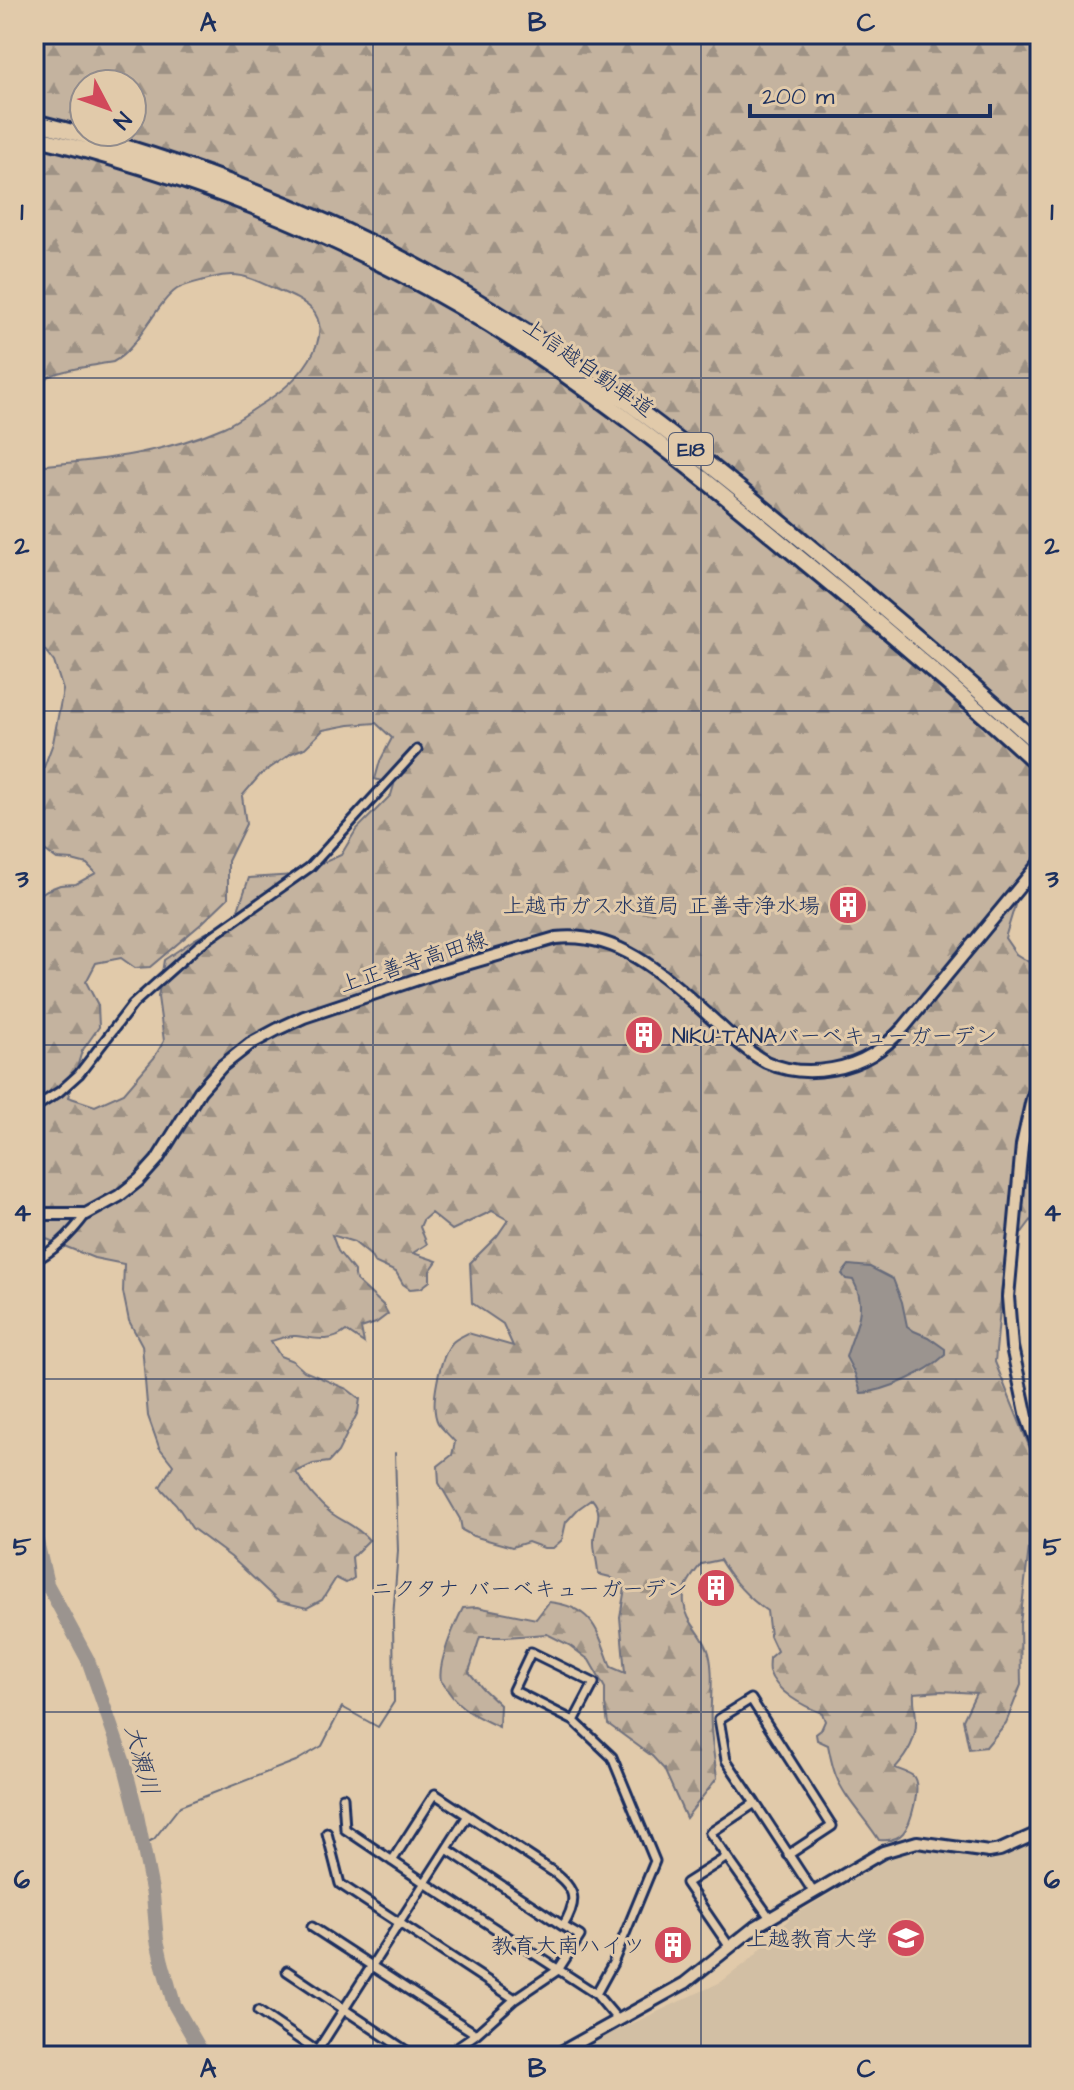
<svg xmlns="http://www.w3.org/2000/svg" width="1074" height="2090" font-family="'Architects Daughter','Klee One',sans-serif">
	<defs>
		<pattern id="forest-firs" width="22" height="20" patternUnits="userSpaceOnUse" patternTransform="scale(2)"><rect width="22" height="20" fill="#c4b39f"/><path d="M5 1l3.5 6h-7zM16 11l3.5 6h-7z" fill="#9e9285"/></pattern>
	</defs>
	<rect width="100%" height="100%" fill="#e1caaa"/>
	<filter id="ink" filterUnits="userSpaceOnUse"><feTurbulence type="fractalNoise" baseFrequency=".0125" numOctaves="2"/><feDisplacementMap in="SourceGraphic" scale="16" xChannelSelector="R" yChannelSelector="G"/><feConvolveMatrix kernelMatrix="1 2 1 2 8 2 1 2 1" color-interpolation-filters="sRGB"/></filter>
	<g filter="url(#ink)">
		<path fill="#d2bfa4" d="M1040,1841V2056H563L721,1982L751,1959L791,1917L900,1852L939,1847L995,1856Z"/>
		<path fill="url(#forest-firs)" stroke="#70717e" stroke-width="2" fill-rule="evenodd" d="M34,34H1040V863L1019,892L1005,938L1016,954L1040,969V1187L1037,1190L1035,1215L1005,1255L995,1362L1032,1453L1036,1488L1020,1624L1021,1685L1006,1723L986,1747L969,1749L963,1720L976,1693L942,1691L914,1693C913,1702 916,1711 916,1720C917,1739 908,1754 895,1768C900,1770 910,1773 913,1776C922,1785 911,1824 903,1833C897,1840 888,1841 879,1840C866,1819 845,1799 836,1776C832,1766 830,1755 828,1745L817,1740L816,1734L821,1730L825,1721L822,1713C803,1706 776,1692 769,1671C768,1668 769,1661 769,1658L777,1651L770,1636L767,1611C748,1598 732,1580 720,1560L701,1564C692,1576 682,1587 684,1603C686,1623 704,1634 709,1653C715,1677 709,1704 711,1728C712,1745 715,1762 717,1778L686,1818L664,1769L652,1756L608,1724L605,1705V1688L589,1660L569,1645L547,1634L506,1637H480L469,1672L482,1688L500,1705L499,1727C479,1718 461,1710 448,1691C448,1690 442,1682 441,1681C437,1663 455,1624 463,1608L477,1607L536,1619L549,1602C593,1607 597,1629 611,1667L625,1673L620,1617L625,1588L610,1577L598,1574C598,1563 594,1553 594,1542C594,1525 605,1514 592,1499L578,1509L566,1522L562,1540L553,1548H544L528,1542L512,1547L473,1536L462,1530L460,1519L439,1483L438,1466L452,1455L455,1442C450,1436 442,1429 438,1423C429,1406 440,1357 452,1343C456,1338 463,1336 468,1333L513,1346L503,1324L472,1303L470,1263L497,1236L508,1220L492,1211L452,1230L431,1213L423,1220L420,1227L427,1244L413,1253L437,1261L430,1271V1281L421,1288L410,1289L403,1284L396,1272L374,1262L370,1255L354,1242L332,1235L338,1251L354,1271L356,1280L383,1305L388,1314L376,1323L361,1328L364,1343L346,1331C330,1344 314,1338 296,1336C288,1335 279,1339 271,1341L280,1356L293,1361L304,1371L347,1389L360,1399L358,1412L338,1452L329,1462L313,1464L296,1472C306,1488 316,1501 331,1513C345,1523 357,1526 369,1540L352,1557L354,1578L346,1583L336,1578L322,1600L307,1608L278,1601L231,1557L192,1528L176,1504L160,1487L173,1465L159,1447L148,1416L142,1345L129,1321L123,1292L124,1264L94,1258L34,1234V908L36,897L47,890L60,885L76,884L96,873L87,864L72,860L57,859L39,846L34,833V794L53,743L63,690L54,662L34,636V455L46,465C106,460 168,452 224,427C238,421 252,410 265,402C287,388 308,369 317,344C328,309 301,300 275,289C252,279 239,270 212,278C202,281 186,284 177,289C155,304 138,350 113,362C109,363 105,363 101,364C77,369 52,369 34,388ZM84,84H132V132H84ZM376,723L392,738L380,761L375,779L394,785L391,795L356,830L341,855L295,875L249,878L236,916L195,939L164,960L158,997L164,1041L154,1058L124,1093L95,1106L68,1097L82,1051L99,1027L98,1005L86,982L96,963L121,958L135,968L150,967L201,924L228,898V861L246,824L242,796L260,775L292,753L305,748L323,730L349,725Z"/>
		<path fill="#9b948f" stroke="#686c7b" stroke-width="2" d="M849,1265L870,1267L893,1279L902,1302L907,1326L914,1331L928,1337L945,1349V1355C926,1373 887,1391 861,1393L855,1374L846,1357C854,1329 869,1309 853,1280L846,1279L842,1274Z"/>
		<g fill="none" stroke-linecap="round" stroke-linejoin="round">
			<path stroke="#686c7b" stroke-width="2" d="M142,1845L154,1839L180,1806L296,1761L322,1746L342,1707L378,1727L394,1702L393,1618L398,1551L395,1453"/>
			<path stroke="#9b948f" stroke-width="14" d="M34,1478L36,1487V1537L47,1584L88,1660L124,1763L136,1810L153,1895L157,1940L162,1962L174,2004L204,2056"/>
			<g stroke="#1b2f5e" stroke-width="13">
				<path id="street" d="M34,1108L59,1092L79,1074L133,1004L198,946L310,867L417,750
					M34,1261C56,1250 72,1233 86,1214
					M34,1353V1356
					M574,1721L594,1683L531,1652L513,1690L574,1721L612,1757L655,1861L613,1963L596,1994
					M343,1797L345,1829L425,1883L596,1994L618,2020
					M755,1803L814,1893
					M327,1833L340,1884L515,1999
					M447,1849L563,1926
					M727,1857L770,1918
					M392,1861L435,1794L552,1871C577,1889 578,1901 563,1926L580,1936L558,1970L515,1999L476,2034L444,2056
					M312,1927L476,2034
					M729,1946L686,1883L727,1857L710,1833L755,1803L726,1760L719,1719L751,1699L832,1826L788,1855
					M287,1971L414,2056
					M258,2011L324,2056
					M314,2056L467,1817"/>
			</g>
			<g stroke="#1b2f5e" stroke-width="16">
				<path id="secondary" d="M1040,1079L1032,1099L1022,1145L1008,1297L1012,1347L1027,1417L1040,1453
					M34,1214H86L119,1196L139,1180L157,1160L200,1091L222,1066L250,1044L278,1029L304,1017L439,972L556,938C623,930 672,983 718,1024C733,1038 748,1052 766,1062C786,1071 810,1073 832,1069C863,1064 884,1049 904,1027L1040,862
					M554,2056L685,1983L755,1927L883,1852L917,1842L989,1852L1000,1850L1040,1832"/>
			</g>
			<g stroke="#1b2f5e" stroke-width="20">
				<path id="highway" d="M34,122C169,156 301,204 423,270C565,348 692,448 816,552C892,616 967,679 1040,746
					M34,137C181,172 328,229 459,306C577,376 684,461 789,549C874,619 959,691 1040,766"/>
			</g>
			<use href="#street" stroke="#e1caaa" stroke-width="7"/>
			<use href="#secondary" stroke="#e1caaa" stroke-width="10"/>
			<use href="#highway" stroke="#e1caaa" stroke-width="14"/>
		</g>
	</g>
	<path fill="none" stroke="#1b2f5e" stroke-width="2" stroke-opacity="0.55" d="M373,34V2056M701,34V2056M34,378H1040M34,711H1040M34,1045H1040M34,1379H1040M34,1712H1040"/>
	<defs>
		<g id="building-disc" transform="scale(2)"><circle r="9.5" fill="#d1495b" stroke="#e1caaa"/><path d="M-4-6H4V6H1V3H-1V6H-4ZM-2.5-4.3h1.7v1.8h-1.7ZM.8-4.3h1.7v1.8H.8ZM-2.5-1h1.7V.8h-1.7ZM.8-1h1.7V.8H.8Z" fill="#fff"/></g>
		<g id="university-disc" transform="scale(2)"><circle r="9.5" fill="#d1495b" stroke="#e1caaa"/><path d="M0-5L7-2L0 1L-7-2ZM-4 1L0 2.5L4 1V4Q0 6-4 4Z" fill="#fff"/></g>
	</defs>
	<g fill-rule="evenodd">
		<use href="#building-disc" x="848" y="905"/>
		<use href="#building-disc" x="644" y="1035"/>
		<use href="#building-disc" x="716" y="1588"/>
		<use href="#university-disc" x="906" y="1938"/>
		<use href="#building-disc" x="673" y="1945"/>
	</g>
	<g text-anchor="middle" stroke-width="6" stroke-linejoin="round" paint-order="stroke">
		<rect fill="#e1caaa" stroke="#565e75" stroke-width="2" x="669" y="433" width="44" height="32" rx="6"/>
		<g font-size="20" font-weight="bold" fill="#1b2f5e">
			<text x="691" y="456">E18</text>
		</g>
		<g font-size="22" fill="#1b2f5e" stroke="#e1caaa">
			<text transform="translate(589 367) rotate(35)" y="8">上信越自動車道</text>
			<text transform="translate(413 961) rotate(-18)" y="8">上正善寺高田線</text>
		</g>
		<g font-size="22" fill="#1b2f5e" stroke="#e1caaa" text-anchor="end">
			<text x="820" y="913">上越市ガス水道局 正善寺浄水場</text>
			<text x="672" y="1043" text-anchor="start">NIKU-TANAバーベキューガーデン</text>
			<text x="688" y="1596">ニクタナ バーベキューガーデン</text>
			<text x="878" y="1946">上越教育大学</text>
			<text x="645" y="1953">教育大南ハイツ</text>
		</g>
		<g font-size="24" font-style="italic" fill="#2e3e65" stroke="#e1caaa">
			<text transform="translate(142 1760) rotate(75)" y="8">大瀬川</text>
		</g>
	</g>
	<rect width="1074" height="2090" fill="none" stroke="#e1caaa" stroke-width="88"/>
	<g transform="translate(108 108) rotate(131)"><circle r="38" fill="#e1caaa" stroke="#928c8c" stroke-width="2"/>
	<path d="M0-6L14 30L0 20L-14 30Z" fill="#d1495b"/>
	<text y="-12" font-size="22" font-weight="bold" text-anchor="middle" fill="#1b2f5e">N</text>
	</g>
	<path d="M750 104v12h240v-12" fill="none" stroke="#1b2f5e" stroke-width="4"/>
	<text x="762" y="104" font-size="24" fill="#1b2f5e" stroke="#e1caaa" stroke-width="6" paint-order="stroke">200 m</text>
	<rect x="44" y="44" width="986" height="2002" fill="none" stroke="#1b2f5e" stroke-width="3"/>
	<g font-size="26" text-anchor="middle" font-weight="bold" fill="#1b2f5e">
		<text x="208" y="31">A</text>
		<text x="537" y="31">B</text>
		<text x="866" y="31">C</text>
		<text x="22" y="220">1</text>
		<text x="1052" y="220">1</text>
		<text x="22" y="554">2</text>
		<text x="1052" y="554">2</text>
		<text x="22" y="887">3</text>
		<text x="1052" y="887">3</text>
		<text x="22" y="1221">4</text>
		<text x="1052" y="1221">4</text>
		<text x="22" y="1555">5</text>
		<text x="1052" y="1555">5</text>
		<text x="22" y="1888">6</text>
		<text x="1052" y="1888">6</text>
		<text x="208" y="2077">A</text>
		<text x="537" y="2077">B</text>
		<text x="866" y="2077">C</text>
	</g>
</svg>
